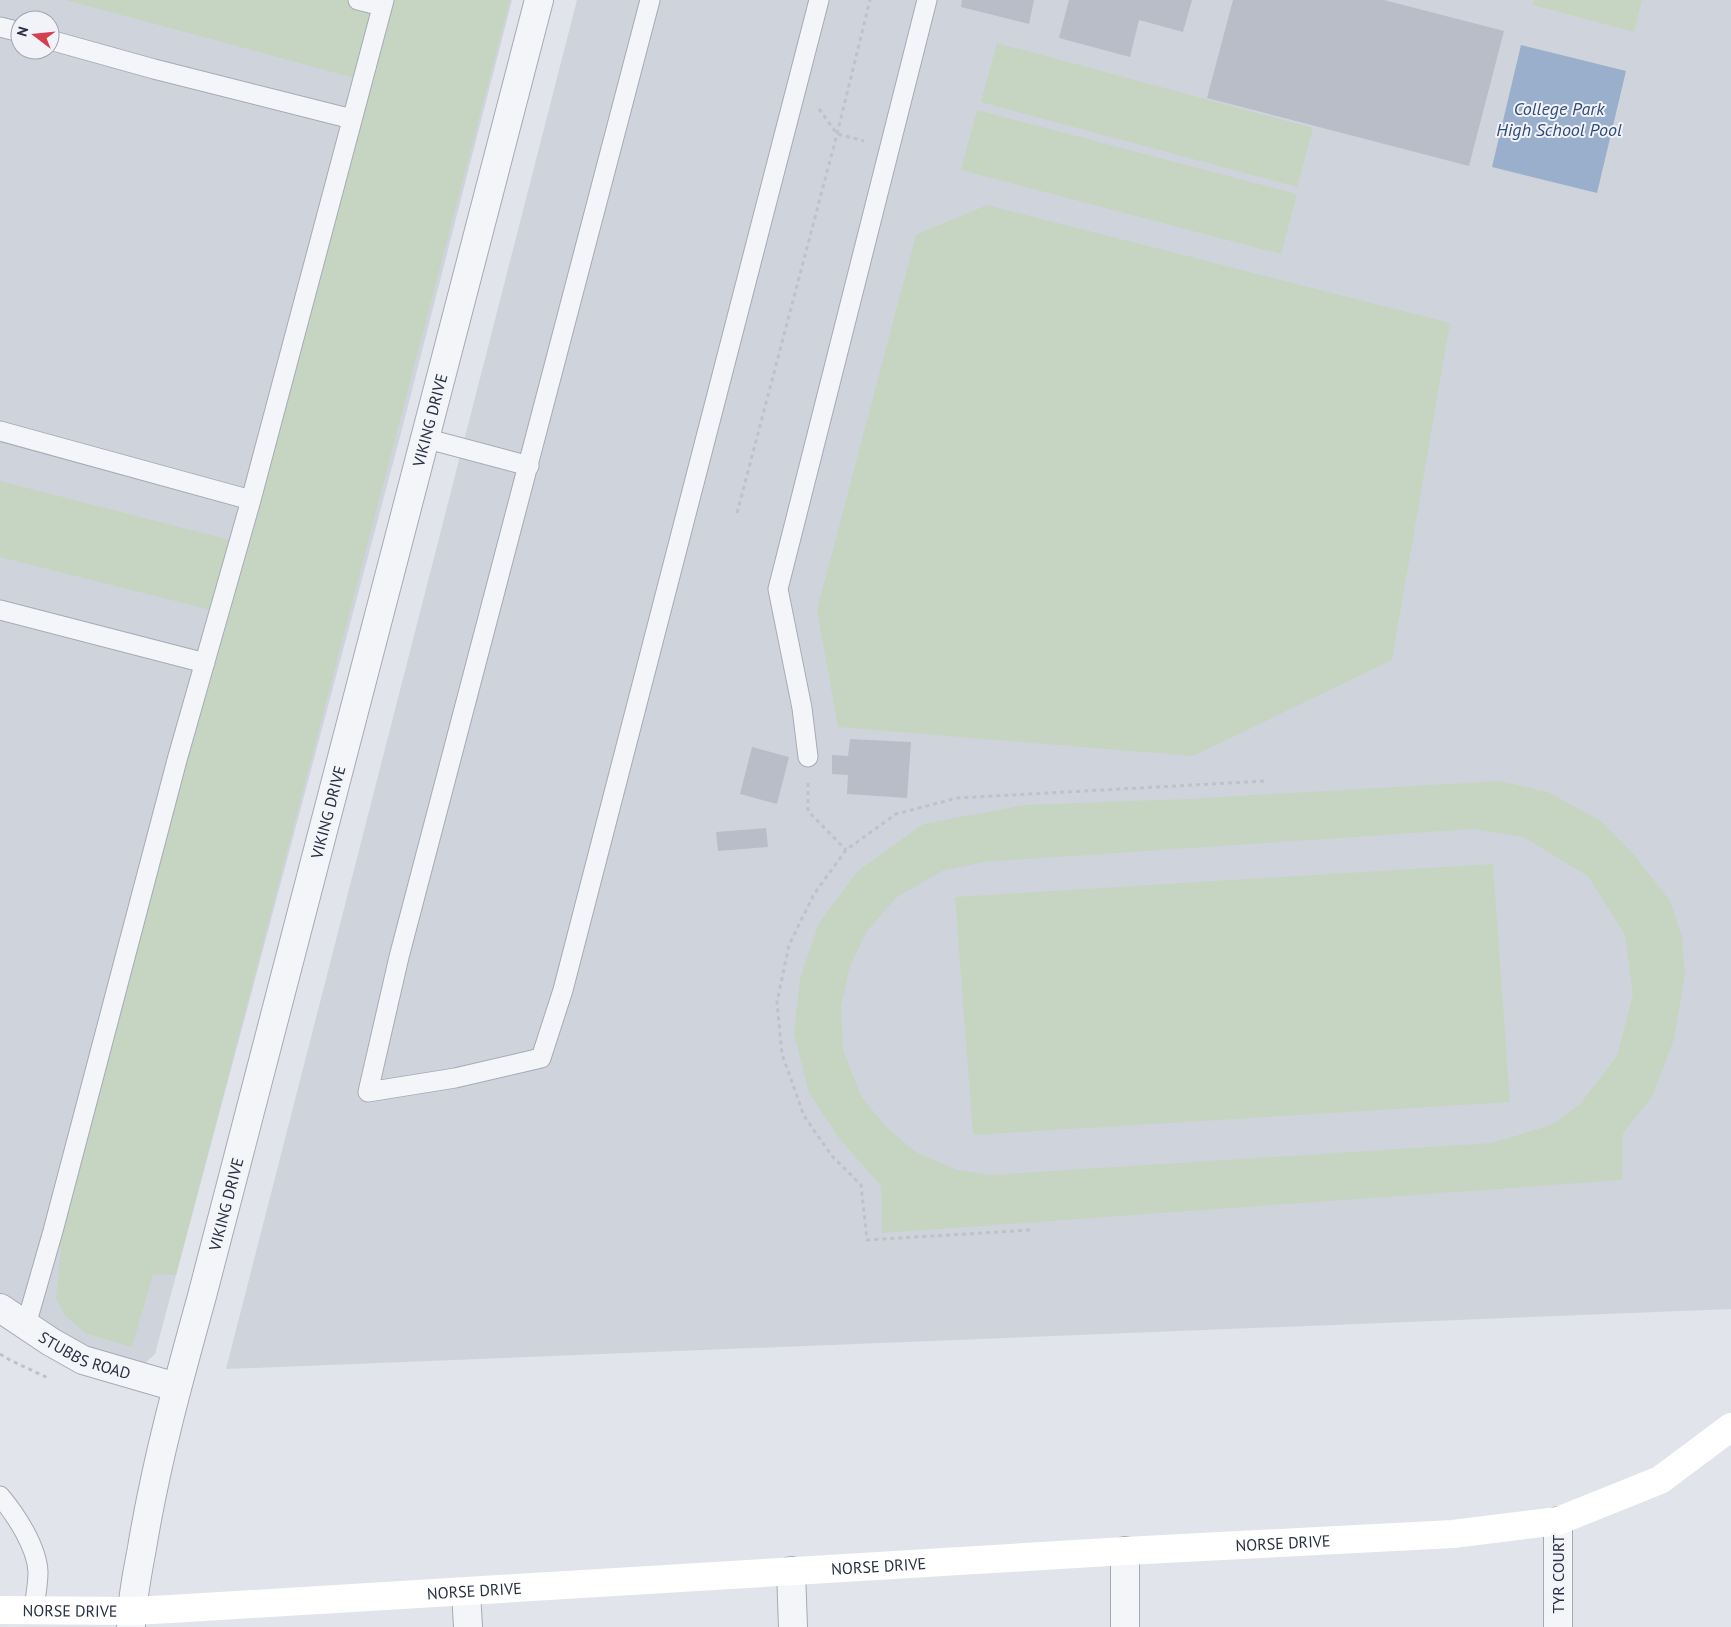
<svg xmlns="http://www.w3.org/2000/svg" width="1731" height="1627" font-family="'PT Sans',sans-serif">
	<rect width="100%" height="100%" fill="#e1e4ea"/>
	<path fill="#cfd3dc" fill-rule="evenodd" d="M0,0H512L401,433L155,1354L132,1375L0,1319ZM20,20H50V50H20Z
		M577,0H1731V1309L226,1369Z"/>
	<path fill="#c5d5c2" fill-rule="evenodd" d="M66,0H510L176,1275L153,1274L132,1347L87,1334L65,1316L56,1298L61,1248L53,1231L219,612L0,557V481L238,542L362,80Z
		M1534,0H1642L1634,32L1533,5Z
		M997,43L1313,128L1297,187L981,102Z
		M977,110L1297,194L1281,254L961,170Z
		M987,205L1450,323L1392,660L1193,756L838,727L817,610L916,235Z
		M1499,781L1548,792L1601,821L1636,857L1670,901L1682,937L1685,975L1674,1039L1652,1097L1623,1133L1622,1180L882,1233L881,1186L839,1138L809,1093L794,1033L800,979L819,923L858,871L923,824L1025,805L1187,799ZM1472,829L1523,837L1588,876L1625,935L1633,995L1617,1056L1580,1104L1551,1125L1492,1143L990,1175L957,1170L916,1152L886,1127L861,1096L843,1050L841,1006L850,966L867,931L897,897L942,871L984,862Z
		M1493,864L1510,1102L973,1135L955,897Z"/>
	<path fill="#9aafcc" d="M1521,45L1626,71L1597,193L1492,167Z"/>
	<path fill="#b8bdc8" d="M962,0H1034L1029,24L961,7Z
		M1069,0H1192L1183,32L1139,20L1130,57L1059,38Z
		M1233,0H1384L1504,31L1469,166L1207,98Z
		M850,739L911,742L907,798L847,794L848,775L832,774V755L848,756Z
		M752,747L789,757L777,804L740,794Z
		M766,828L768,847L718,851L716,832Z"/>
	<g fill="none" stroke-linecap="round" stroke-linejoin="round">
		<g stroke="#a6aab5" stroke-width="21">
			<path id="lane" d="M358,0L382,6
				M650,0L399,957L368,1092L455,1078L541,1058L563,990L819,0
				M0,27L20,32
				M50,40L154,69L352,119
				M0,431L251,500
				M424,438L529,466
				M0,610L205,663
				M808,757L802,708L778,589L927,0
				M26,1325L53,1231L177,760L251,500L384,0
				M0,1496C16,1515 37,1547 38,1572C38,1585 35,1598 34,1611"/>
		</g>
		<g stroke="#a6aab5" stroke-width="30">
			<g id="street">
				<path id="s1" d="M0,1308L51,1342L83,1360L176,1387"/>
				<path d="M1125,1551V1627"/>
				<path d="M791,1571L793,1627"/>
				<path d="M466,1592L468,1627"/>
				<path id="s2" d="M131,1627C132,1600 137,1574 142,1548C156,1462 179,1379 202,1296L539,0"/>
				<path d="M1558,1627V1521"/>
			</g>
		</g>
		<path stroke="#bfc2c9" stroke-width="3" stroke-dasharray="4 4" stroke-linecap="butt" d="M819,109L837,134L864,141
			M737,513L837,134L870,0
			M808,783V811L846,850
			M1030,1230L867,1240L861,1185L832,1156L804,1116L782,1054L777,1002L789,945L814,894L846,850L896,814L957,798L1266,781
			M0,1354L10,1360L48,1378"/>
		<use href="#lane" stroke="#f4f5f8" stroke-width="19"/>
		<use href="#street" stroke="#f4f5f8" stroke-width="28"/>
		<path stroke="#fff" stroke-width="28" id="s3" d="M0,1610L132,1611L171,1609L1125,1551L1453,1534L1558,1521L1660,1480L1731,1427"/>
	</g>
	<g text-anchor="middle" stroke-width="4" stroke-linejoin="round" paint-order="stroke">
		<g font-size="16" fill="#283043" stroke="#f1f3f8">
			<text dy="6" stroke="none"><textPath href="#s2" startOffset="1244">VIKING DRIVE</textPath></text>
			<text dy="6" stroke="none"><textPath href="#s2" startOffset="839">VIKING DRIVE</textPath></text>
			<text dy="6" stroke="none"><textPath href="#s2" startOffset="434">VIKING DRIVE</textPath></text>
			<text dy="6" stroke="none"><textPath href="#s1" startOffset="98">STUBBS ROAD</textPath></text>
			<text dy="6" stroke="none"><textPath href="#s3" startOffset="1285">NORSE DRIVE</textPath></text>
			<text dy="6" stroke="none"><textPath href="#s3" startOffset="880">NORSE DRIVE</textPath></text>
			<text transform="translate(1558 1574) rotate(-90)" y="6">TYR COURT</text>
			<text dy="6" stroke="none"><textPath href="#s3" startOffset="475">NORSE DRIVE</textPath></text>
			<text dy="6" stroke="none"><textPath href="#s3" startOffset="70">NORSE DRIVE</textPath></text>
		</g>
		<g font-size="18" font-style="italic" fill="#304c79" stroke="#f1f3f8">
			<text x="1559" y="115">College Park<tspan x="1559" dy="21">High School Pool</tspan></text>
		</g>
	</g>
	<g transform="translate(35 35) rotate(286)"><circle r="24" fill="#f1f3f8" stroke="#a1a5b0"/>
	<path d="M0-4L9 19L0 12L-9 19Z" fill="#d5404d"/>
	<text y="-8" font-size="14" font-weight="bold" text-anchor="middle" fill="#283043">N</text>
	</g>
</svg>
